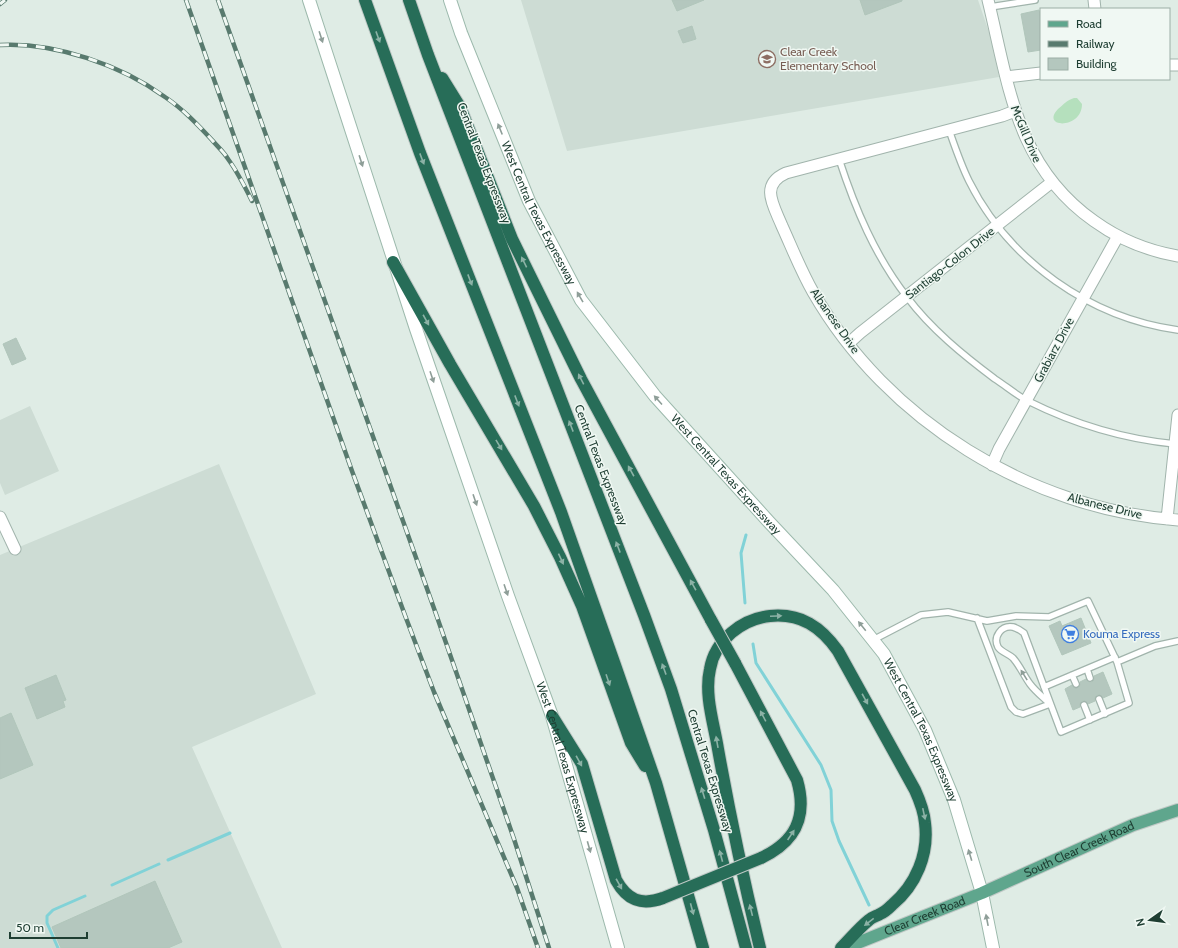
<svg xmlns="http://www.w3.org/2000/svg" width="1178" height="948" font-family="Cabin,sans-serif">
	<rect width="100%" height="100%" fill="#dfece5"/>
	<path fill="#cddcd4" d="M521,0H978L992,41L999,77L567,151Z
		M30,406L59,471L5,495L0,483V420Z
		M219,464L316,694L192,747L282,948H0V555Z"/>
	<path fill="#b5e0bd" d="M1074,98H1077L1082,104C1082,130 1040,128 1058,109C1063,105 1067,100 1074,98Z"/>
	<g fill="none" stroke-linecap="round" stroke-linejoin="round">
		<path stroke="#81d2d7" stroke-width="3" d="M745,603L741,553L746,535
			M753,644L756,663L821,765L831,790L832,821L839,841L869,905
			M168,860L230,833
			M112,885L159,864
			M58,948L47,923V916L53,910L85,896"/>
	</g>
	<path fill="#b4c7be" stroke="#b1c6bb" d="M672,0H704L677,11Z
		M860,0H902V1L865,15Z
		M1039,10L1041,18V50L1028,52L1021,14Z
		M692,26L696,39L683,43L678,31Z
		M16,338L26,359L12,365L3,344Z
		M1081,618L1091,643L1062,655L1049,626L1060,621L1062,626Z
		M1103,672L1112,694L1103,698L1100,695H1097L1095,698V701L1088,704L1085,701H1082L1080,704V707L1073,710L1065,689L1072,685L1074,688H1077L1080,686V682L1086,679L1089,682H1092L1094,679V676Z
		M56,675L66,700L63,701L65,707L37,719L25,688Z
		M11,713L33,765L0,779V718Z
		M155,881L182,942L168,948H61L52,927Z"/>
	<g fill="none" stroke-linecap="round" stroke-linejoin="round">
		<g stroke="#a1b4ac" stroke-width="8">
			<path id="lane" d="M990,7L1035,0
				M949,130C955,147 961,165 969,181C1009,261 1090,318 1178,330
				M839,159C855,208 875,256 907,297C931,329 963,355 995,379C1006,386 1016,395 1028,401C1074,424 1124,439 1175,444
				M873,640L921,615L948,612L987,621L1016,616L1049,617L1088,601L1117,662L1129,703L1061,732L1024,633C1020,630 1017,628 1013,627C1001,625 993,637 998,647C1001,652 1009,654 1013,658C1020,666 1024,676 1030,684C1036,692 1044,698 1050,704L1023,714L1016,712L1011,707L977,618
				M1117,662L1155,646L1178,641
				M1087,669L1090,678
				M1072,675L1076,684
				M1044,687L1115,657
				M1099,699L1105,714
				M1084,705L1090,720"/>
		</g>
		<g stroke="#a1b4ac" stroke-width="13">
			<path id="street" d="M988,0C1009,86 1016,166 1094,221C1119,239 1148,251 1178,256
				M1094,0L1095,9
				M1169,65H1178
				M1006,77L1041,73
				M1015,111L1002,116L786,173C759,185 774,206 782,226C792,248 801,271 813,292C887,421 1030,509 1178,520
				M849,343L860,333L1052,182
				M992,465L999,449L1118,236
				M0,517L15,549
				M1167,519L1178,415"/>
		</g>
		<g stroke="#9cb9ac" stroke-width="14">
			<g id="secondary">
				<path id="s1" d="M309,0L416,329L508,596L552,716L618,948"/>
				<path id="s2" d="M450,0L461,33L529,201L581,300L655,396L769,522L833,590L884,654L925,730L954,800L982,893L993,948"/>
			</g>
		</g>
		<g stroke="#c0c9c6" stroke-width="14">
			<g id="primary">
				<path id="s3" d="M845,948L982,893L1133,825L1178,810"/>
			</g>
		</g>
		<g stroke="#c0c9c6" stroke-width="14">
			<path id="highway" d="M365,0L420,153L561,512L615,665L656,783L703,948
				M409,0L428,55L644,615L671,689L714,830L746,948
				M442,78L460,107L512,239L581,379L711,620
				M393,262L450,364L534,506L560,557L582,606L631,743L645,766
				M735,663L797,780C808,818 795,842 761,858
				M552,716L582,764L616,880C627,900 641,906 663,898
				M760,948C744,882 730,816 718,749C714,724 704,695 710,669C715,640 742,619 770,616C801,613 821,627 838,651L915,790C920,801 924,811 925,823C929,854 916,885 892,905C889,908 885,912 880,914C877,916 872,917 869,920C859,928 850,939 841,948"/>
		</g>
		<use href="#lane" stroke="#fff" stroke-width="5.5"/>
		<use href="#street" stroke="#fff" stroke-width="11"/>
		<use href="#secondary" stroke="#fff" stroke-width="12"/>
		<use href="#primary" stroke="#5fa68d" stroke-width="12"/>
		<use href="#highway" stroke="#276d58" stroke-width="12"/>
		<g stroke="#587a6e" stroke-width="4.5">
			<path id="rail" d="M186,0L352,471L406,618L434,692L517,888L538,948
				M218,0L436,614L514,839L549,948
				M0,4L5,0
				M0,45C55,42 121,65 165,97C183,109 198,125 212,140C217,146 224,152 228,159C237,171 245,187 252,201"/>
		</g>
		<use href="#rail" stroke="#f0f8f3" stroke-width="3" stroke-dasharray="9" stroke-linecap="butt"/>
		<g stroke="#c0c9c6" stroke-width="14" stroke-linecap="butt">
			<path id="highway-bridge" d="M711,620L735,663
				M663,898L761,858"/>
		</g>
		<use href="#highway-bridge" stroke="#276d58" stroke-width="12"/>
	</g>
	<defs><path id="oneway-solid" d="M-6-.8H1V-3.2L6.5 0L1 3.2V.8H-6Z"/></defs>
	<g fill="#8e9e98">
		<use href="#oneway-solid" transform="translate(321 37) rotate(72)"/>
		<use href="#oneway-solid" transform="translate(500 129) rotate(-112)"/>
		<use href="#oneway-solid" transform="translate(361 161) rotate(72)"/>
		<use href="#oneway-solid" transform="translate(580 297) rotate(-120)"/>
		<use href="#oneway-solid" transform="translate(432 377) rotate(71)"/>
		<use href="#oneway-solid" transform="translate(658 400) rotate(-132)"/>
		<use href="#oneway-solid" transform="translate(475 500) rotate(71)"/>
		<use href="#oneway-solid" transform="translate(506 590) rotate(71)"/>
		<use href="#oneway-solid" transform="translate(862 626) rotate(-129)"/>
		<use href="#oneway-solid" transform="translate(1024 675) rotate(-122)"/>
		<use href="#oneway-solid" transform="translate(589 847) rotate(74)"/>
		<use href="#oneway-solid" transform="translate(970 855) rotate(-107)"/>
		<use href="#oneway-solid" transform="translate(987 920) rotate(-101)"/>
	</g>
	<g fill="#8cb2a6">
		<use href="#oneway-solid" transform="translate(378 37) rotate(70)"/>
		<use href="#oneway-solid" transform="translate(422 159) rotate(69)"/>
		<use href="#oneway-solid" transform="translate(524 262) rotate(-116)"/>
		<use href="#oneway-solid" transform="translate(470 280) rotate(69)"/>
		<use href="#oneway-solid" transform="translate(426 320) rotate(61)"/>
		<use href="#oneway-solid" transform="translate(581 379) rotate(-117)"/>
		<use href="#oneway-solid" transform="translate(517 401) rotate(69)"/>
		<use href="#oneway-solid" transform="translate(571 426) rotate(-111)"/>
		<use href="#oneway-solid" transform="translate(499 445) rotate(59)"/>
		<use href="#oneway-solid" transform="translate(631 471) rotate(-119)"/>
		<use href="#oneway-solid" transform="translate(618 547) rotate(-111)"/>
		<use href="#oneway-solid" transform="translate(561 559) rotate(65)"/>
		<use href="#oneway-solid" transform="translate(693 585) rotate(-119)"/>
		<use href="#oneway-solid" transform="translate(776 616) rotate(-3)"/>
		<use href="#oneway-solid" transform="translate(664 669) rotate(-110)"/>
		<use href="#oneway-solid" transform="translate(608 680) rotate(71)"/>
		<use href="#oneway-solid" transform="translate(865 699) rotate(61)"/>
		<use href="#oneway-solid" transform="translate(763 716) rotate(-118)"/>
		<use href="#oneway-solid" transform="translate(717 742) rotate(-100)"/>
		<use href="#oneway-solid" transform="translate(579 761) rotate(61)"/>
		<use href="#oneway-solid" transform="translate(703 793) rotate(-107)"/>
		<use href="#oneway-solid" transform="translate(924 814) rotate(78)"/>
		<use href="#oneway-solid" transform="translate(791 835) rotate(-56)"/>
		<use href="#oneway-solid" transform="translate(721 856) rotate(-105)"/>
		<use href="#oneway-solid" transform="translate(619 884) rotate(61)"/>
		<use href="#oneway-solid" transform="translate(692 909) rotate(75)"/>
		<use href="#oneway-solid" transform="translate(751 910) rotate(-104)"/>
		<use href="#oneway-solid" transform="translate(869 922) rotate(142)"/>
	</g>
	<defs>
		<g id="school-ring" transform="scale(0.9)"><circle r="9.5" fill="#f0f8f3" stroke="#8d6e63" stroke-width="1.5"/><path d="M0-5L7-2L0 1L-7-2ZM-4 1L0 2.5L4 1V4Q0 6-4 4Z" fill="#8d6e63"/></g>
		<g id="supermarket-ring" transform="scale(0.9)"><circle r="9.5" fill="#f0f8f3" stroke="#3f7fe0" stroke-width="1.5"/><path d="M-6-5.5h2.5l.6 2H6L4.5 2H-2.5L-4.4-4H-6ZM-1.5 3.2a1.3 1.3 0 1 0 .1 0ZM3 3.2a1.3 1.3 0 1 0 .1 0Z" fill="#3f7fe0"/></g>
	</defs>
	<g fill-rule="evenodd">
		<use href="#school-ring" x="767" y="59"/>
		<use href="#supermarket-ring" x="1070" y="634"/>
	</g>
	<g text-anchor="middle" stroke-width="3" stroke-linejoin="round" paint-order="stroke">
		<g font-size="12" fill="#785e54" stroke="#f0f8f3" text-anchor="start">
			<text x="780" y="56">Clear Creek<tspan x="780" dy="14">Elementary School</tspan></text>
		</g>
		<g font-size="12" fill="#1e3e32" stroke="#f0f8f3">
			<text transform="translate(1026 134) rotate(67)" y="4">McGill Drive</text>
			<text transform="translate(484 163) rotate(69)" y="4">Central Texas Expressway</text>
			<text dy="4" stroke="none"><textPath href="#s2" startOffset="231">West Central Texas Expressway</textPath></text>
			<text transform="translate(950 263) rotate(-38)" y="4">Santiago-Colon Drive</text>
			<text transform="translate(835 321) rotate(55)" y="4">Albanese Drive</text>
			<text transform="translate(1054 350) rotate(-62)" y="4">Grabiarz Drive</text>
			<text transform="translate(601 465) rotate(69)" y="4">Central Texas Expressway</text>
			<text dy="4" stroke="none"><textPath href="#s2" startOffset="555">West Central Texas Expressway</textPath></text>
			<text transform="translate(1105 506) rotate(14)" y="4">Albanese Drive</text>
			<text dy="4" stroke="none"><textPath href="#s2" startOffset="879">West Central Texas Expressway</textPath></text>
			<text dy="4" stroke="none"><textPath href="#s1" startOffset="799">West Central Texas Expressway</textPath></text>
			<text transform="translate(710 771) rotate(73)" y="4">Central Texas Expressway</text>
			<text dy="4" stroke="none"><textPath href="#s3" startOffset="254">South Clear Creek Road</textPath></text>
			<text dy="4" stroke="none"><textPath href="#s3" startOffset="86">Clear Creek Road</textPath></text>
		</g>
		<g font-size="12" fill="#366cbe" stroke="#f0f8f3" text-anchor="start">
			<text x="1083" y="638">Kouma Express</text>
		</g>
	</g>
	<rect x="1040" y="8" width="130" height="72" fill="#f0f8f3" stroke="#9caea6"/>
	<rect x="1048" y="21" width="20" height="6" fill="#5fa68d" stroke="#9caea6"/>
	<text x="1076" y="28" font-size="12" fill="#1e3e32">Road</text>
	<rect x="1048" y="41" width="20" height="6" fill="#587a6e" stroke="#9caea6"/>
	<text x="1076" y="48" font-size="12" fill="#1e3e32">Railway</text>
	<rect x="1048" y="58" width="20" height="12" fill="#b4c7be" stroke="#9caea6"/>
	<text x="1076" y="68" font-size="12" fill="#1e3e32">Building</text>
	<g transform="translate(1150 920) rotate(256)" stroke="#f0f8f3" stroke-width="3" paint-order="stroke">
	<path d="M0-3L7 15L0 10L-7 15Z" fill="#1e3e32"/>
	<text y="-6" font-size="11" font-weight="bold" text-anchor="middle" fill="#1e3e32">N</text>
	</g>
	<path d="M10 932v6h77v-6" fill="none" stroke="#1e3e32" stroke-width="2"/>
	<text x="16" y="932" font-size="12" fill="#1e3e32" stroke="#f0f8f3" stroke-width="3" paint-order="stroke">50 m</text>
</svg>
